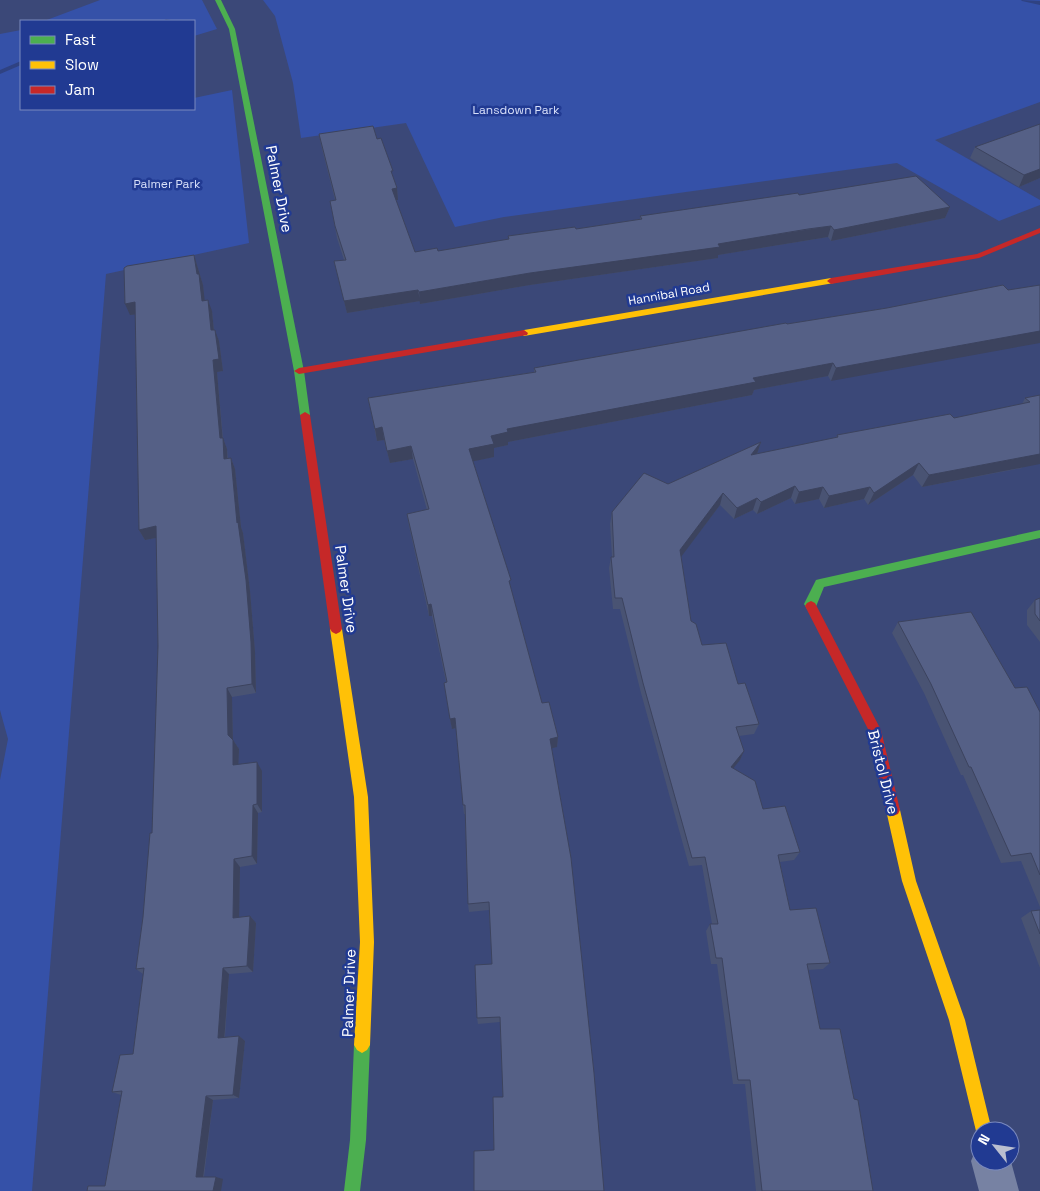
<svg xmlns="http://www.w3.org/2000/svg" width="1040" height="1191" font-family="'Space Grotesk',sans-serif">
	<rect width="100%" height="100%" fill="#3b4878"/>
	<path fill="#3551a8" d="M100,0H202L217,29L194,36V21H44Z
		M263,0H1040V102L935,140L1040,200V205L999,221L897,163L504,217L455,227L406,123L301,138L293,83L275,16Z
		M21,30V109H194V98L232,90L249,243L106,274L32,1191H0V780L8,739L0,710V34Z"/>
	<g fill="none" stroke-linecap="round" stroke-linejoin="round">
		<path fill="#2f4282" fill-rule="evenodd" d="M1021,0L1040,1V5L1022,1Z
			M166,19L171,20L172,21H163Z
			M21,61V65L0,74V70Z"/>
		<path fill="#7782a3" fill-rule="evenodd" d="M980,1145V1161H1010V1158L1019,1191H979L971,1161L977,1147Z"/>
		<path fill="#4caf50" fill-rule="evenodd" d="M215,0H221L235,29L304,371L310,415L305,418L300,415L294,371L229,29Z
			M1040,530V538L824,587L815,609H807L804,604L816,580L820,579Z
			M362,1037L367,1040L370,1045L366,1140L360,1191H344L350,1140L354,1045L357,1040Z"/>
		<path fill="#ffc107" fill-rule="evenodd" d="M831,278L834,279V283L524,336L520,333L524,330Z
			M336,624L340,626L342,629L368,797L374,942L370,1045L367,1050L362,1053L357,1050L354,1045L360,942L354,797L330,629L332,626Z
			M893,804L898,806L900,810L916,881L965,1020L992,1131H980V1137L976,1131L949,1020L902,881L886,810L888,806Z"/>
		<path fill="#c62828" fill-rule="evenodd" d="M1040,228V233L979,258L831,284L827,281L831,278L977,254Z
			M524,330L528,333L527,335L299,374L294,371L299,368Z
			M305,412L310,415L342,629L340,632L336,634L332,632L330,629L300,415Z
			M811,601L815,603L881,730L900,810L898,814L893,816L888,814L886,810L869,731L805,606L807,603Z"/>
	</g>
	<path fill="#495373" d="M1040,124V178L1019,187L970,158L975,147Z
		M319,134L394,179L397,188L398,200H396L415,252L438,251L508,240V236L576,229L640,219V216L799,195L950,207L945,218L831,241L828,237L804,241L718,255V258L530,285L420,304V301L347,313L334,261L344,260L337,238L330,201L335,200L321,145Z
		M194,255L203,285L204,300L212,311L214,330L219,341L223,371L217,372L223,438L227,449L228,458H231L235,469L241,527L243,533L250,591L255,652L256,693L232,697L233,740L239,749L238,765L262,771V812L258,813L257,864L240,867L239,917L250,916L256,923L253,972L229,974L225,1037L239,1036L245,1041L239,1098L213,1100L204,1177L223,1179L105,1186L121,1095L112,1092L133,1054L143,974L136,969L143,917L152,833L158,646L156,538L145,540L139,530L135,314L130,315Z
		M887,308L831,381L828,376L754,390L752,395L508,442V445L494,448V457L473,461L511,589L542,703L558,737L557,747L551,748L571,858L494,1150L503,1097L500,1022L478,1024L477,1018L492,964L489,910L469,912L468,904L465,814H464L463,805L456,728L452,729L444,683L446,682L432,616H429L409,526L407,514L427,510L413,459L390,463L384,440L377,441L368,398L534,372V368L787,324Z
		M1040,395L1022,468L922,487L913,475L868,505L864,499L824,508L819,499L795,504L791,498L757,514L753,510L734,519L720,505L681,556L691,621L702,645L738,684L759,724L754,734L739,736L744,751L740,760L733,768L763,809L800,852L794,860L780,862L790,910L830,963L823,969L808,970L820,1029L854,1099L873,1191H756L745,1084H733L717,964H711L706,931L710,924H712L702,865L689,866L641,693L620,609H613L609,568L611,557H612L610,524L612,512L668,484L761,442L757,454L836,438L837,435L954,418L1022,404L1025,398Z
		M1040,598V642L1027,625V610L1035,600Z
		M898,622L1015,688L1040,712V907L1021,861L1001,863L963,775H961L924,693L892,633Z
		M1040,910V968L1021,918L1031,911Z"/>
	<path fill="#3c435e" d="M1040,169V178L1019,187L1024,175Z
		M397,188L398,200H393L392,189Z
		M950,207L945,218L831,241L834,230Z
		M831,226L828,237L718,255V258L530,285L420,304L419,292L530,273Z
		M194,255L203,285L206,312L202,301L197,274Z
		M418,290L420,301L347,313L344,301Z
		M208,300L212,311L215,342L211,330Z
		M135,302L139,314L130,315L125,304Z
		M215,330L219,341L223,371L217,372L223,443V438L227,449L228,470L224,459L220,438L213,360Z
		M1040,331V343L831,381L836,368Z
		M833,363L828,376L754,390L752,395L508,442V445L494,448V457L470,462L469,449L491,436L507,429L753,378Z
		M382,427L384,440L377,441L375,429Z
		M761,442L757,454L751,455Z
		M411,446L413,459L390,463L387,451Z
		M1040,454V464L922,487L929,475Z
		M231,458L235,469L241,527L243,533L250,591L255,652L256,693L252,684Z
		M919,463L913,475L868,505L874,493Z
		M795,486L791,498L757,514L761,502Z
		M823,487L819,499L795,504L799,492Z
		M870,487L864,499L824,508L829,496Z
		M723,493L720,505L678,561L680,550Z
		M757,498L753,510L734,519L737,508Z
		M156,526L161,537L145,540L139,530Z
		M431,604L432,616H429L428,605Z
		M227,688L232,697L233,744L228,735Z
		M455,718L456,728L452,729L450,719Z
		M558,737L557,747L549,749L550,739Z
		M233,740L239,749L238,774L233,765Z
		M744,751L740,760L727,776L731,767Z
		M257,762L262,771V812L257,804Z
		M253,805L258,813L257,864L252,856Z
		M234,859L240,867L239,924L233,918Z
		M250,916L256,923L253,972L247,966Z
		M223,968L229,974L224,1042L218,1038Z
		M239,1036L245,1041L239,1098L233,1095Z
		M206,1096L213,1100L203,1178L196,1177Z
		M216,1177L223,1179L221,1191H213Z"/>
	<path fill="#556086" stroke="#3c435e" d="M1040,124V169L1024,175L975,147Z
		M373,126L377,139L381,138L393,171H391L397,188L392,189L415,252L437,248L438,251L509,239L508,236L575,227L576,229L642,219L640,216L798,193L799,195L916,176L950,207L834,230L831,226L808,229L718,244L720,247L530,273L419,292L418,290L344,301L334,261L346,260L335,226L330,201L336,200L319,134Z
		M194,255L197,274H199L202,301L208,300L211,330H215L219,359L213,360L220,438H223L224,459L231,458L237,523L238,522L246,580L251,642L252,684L227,688L228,735L233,740V765L257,762V804L253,805L252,856L234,859L233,918L250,916L247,966L223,968L218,1038L239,1036L233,1095L206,1096L196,1177H216L213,1191H87L88,1186H105L122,1091L112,1092L120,1055L133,1054L144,968L136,969L143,917L150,833H152L158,646L156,526L139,530L135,302L125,304L124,268L127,266Z
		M1003,285L1008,290L1040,285V331L836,368L833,363L753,378L756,382L507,429L508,432L491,436L494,444L469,449L511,580L509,581L542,703L549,702L558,737L550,739L571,858L594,1073L604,1191H474V1151L494,1150L493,1097H503L500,1017L477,1018L475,965L492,964L489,902L468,904L465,805H463L455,718L450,719L444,683L447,682L431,604L428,605L407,514L429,509L411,446L387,451L382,427L375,429L368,398L536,372L534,368L786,323L787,324L887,308Z
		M1040,395V454L929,475L919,463L874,493L870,487L829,496L823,487L799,492L795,486L761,502L757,498L737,508L723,493L680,550L691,621L696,624L702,645L726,643L738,684L745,683L759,724L736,727L744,751L731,767L755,781L763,809L785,806L800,852L778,855L790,910L816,908L830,963L807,964L820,1029H840L854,1099L858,1100L873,1191H762L750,1080H738L722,958H716L710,924H718L705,857L692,858L643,683L622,598H615L611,557H614L612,512L644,473L668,484L761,442L751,455L838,437L837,435L950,414L954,418L1030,402L1025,398Z
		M1040,598V621L1035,614V600Z
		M971,612L1015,688L1027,687L1040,712V875L1031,853L1011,856L971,767H969L931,684L898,622Z
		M1040,910V934L1031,911Z"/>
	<g text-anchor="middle" stroke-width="5" stroke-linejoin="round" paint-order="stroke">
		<g font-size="12" fill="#d8e0fa" stroke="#213a92">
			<text x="516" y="114">Lansdown Park</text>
			<text x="167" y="188">Palmer Park</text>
		</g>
		<g font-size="12" fill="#fff" stroke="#213a92">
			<text transform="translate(669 294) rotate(-10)" y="4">Hannibal Road</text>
		</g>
		<g font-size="15" fill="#fff" stroke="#213a92">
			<text transform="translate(279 189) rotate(79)" y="5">Palmer Drive</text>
			<text transform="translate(346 589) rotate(82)" y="5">Palmer Drive</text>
			<text transform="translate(883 772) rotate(76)" y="5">Bristol Drive</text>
			<text transform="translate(349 993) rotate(-88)" y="5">Palmer Drive</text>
		</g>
	</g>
	<rect x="20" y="20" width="175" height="90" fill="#213a92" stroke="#7a89be"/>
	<rect x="30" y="36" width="25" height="8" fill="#4caf50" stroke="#7a89be"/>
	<text x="65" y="45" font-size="15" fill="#ffffff">Fast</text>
	<rect x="30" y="61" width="25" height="8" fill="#ffc107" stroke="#7a89be"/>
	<text x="65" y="70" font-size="15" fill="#ffffff">Slow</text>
	<rect x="30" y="86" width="25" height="8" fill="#c62828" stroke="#7a89be"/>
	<text x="65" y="95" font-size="15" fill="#ffffff">Jam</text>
	<g transform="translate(995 1146) rotate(300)"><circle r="24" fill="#213a92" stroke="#7a89be"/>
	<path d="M0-4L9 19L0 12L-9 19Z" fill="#babfd0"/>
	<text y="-8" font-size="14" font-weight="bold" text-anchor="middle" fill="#ffffff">N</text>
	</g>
</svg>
